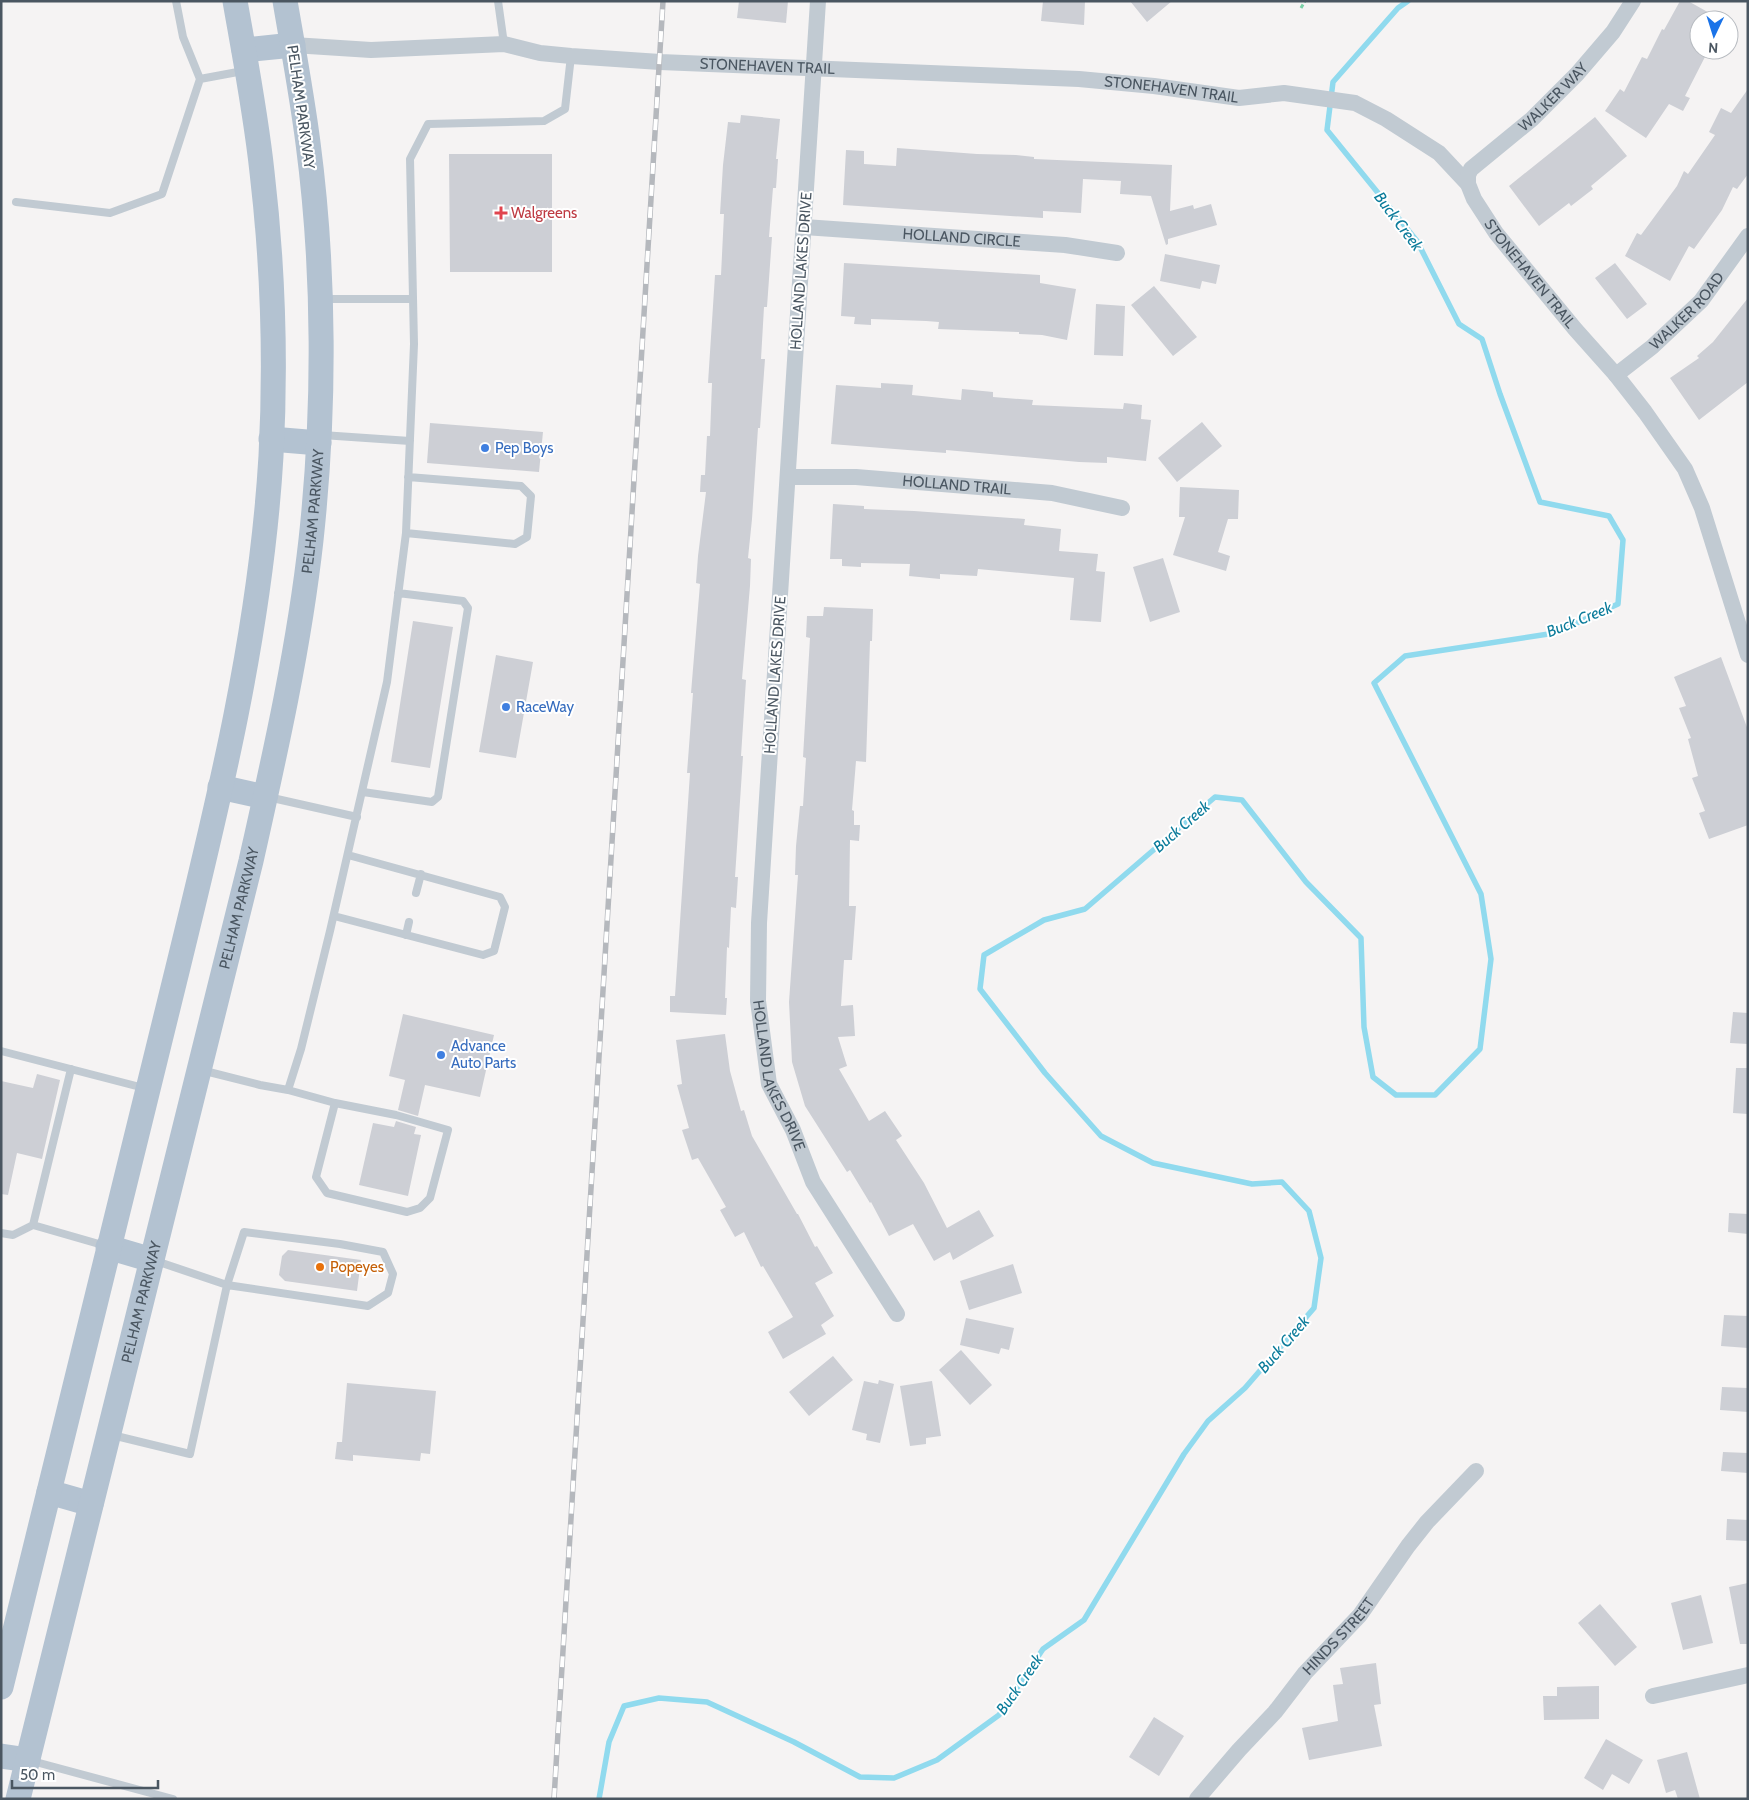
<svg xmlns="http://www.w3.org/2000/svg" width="1749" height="1800" font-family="Cabin,sans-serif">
	<rect width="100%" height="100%" fill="#f5f3f3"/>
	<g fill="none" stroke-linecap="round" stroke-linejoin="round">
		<path stroke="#90daee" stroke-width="5.5" d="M599,1799L609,1742L624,1706L659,1698L707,1702L794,1742L860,1777L894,1778L937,1760L999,1715L1043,1649L1084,1620L1184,1454L1208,1421L1245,1388L1314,1308L1321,1258L1309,1211L1282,1182L1252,1184L1153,1163L1101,1136L1045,1073L980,989L984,955L1044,920L1085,909L1215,797L1242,800L1306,882L1361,938L1364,1027L1373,1077L1396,1095H1435L1480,1049L1491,959L1481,894L1374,683L1405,656L1555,633L1618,604L1623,540L1609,516L1540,502L1500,394L1482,339L1459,324L1417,241L1327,130L1333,82L1398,8L1408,1"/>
	</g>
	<path fill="#cdcfd5" d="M739,1H788L786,23L737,18Z
		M1043,1H1085L1084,25L1041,21Z
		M1130,1H1172L1147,22Z
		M1680,1H1688L1722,20H1699V50L1708,51L1685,96L1690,98L1683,111L1669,104L1646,138L1605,111L1620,89L1624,92L1642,57L1647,59L1662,29L1664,30Z
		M1748,89V174L1737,189L1733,187L1722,210L1694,249L1689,246L1670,281L1625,256L1637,233L1641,235L1677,186L1684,171L1688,174L1715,135L1709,132L1721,108L1731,113Z
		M741,115L780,119L776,159H778L776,188H773L769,237H772L767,307H764L761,359H765L760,428H758L752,519L748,558L751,559L750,586L742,679L746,680L741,756H743L735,877H738L736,908L731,907L729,948L727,947L725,998H727L726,1015L670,1012V996H675L690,773H687L693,693H691L700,584L696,583L698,556L706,492H700L701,475H705L707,436H710L712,383H708L715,275H721L724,214H720L723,165L728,122L740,123Z
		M1595,117L1627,156L1591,186L1593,189L1571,206L1569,203L1539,226L1509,186Z
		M897,148L977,154L1016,155L1034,157V159L1172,165L1170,211L1193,205L1194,209L1211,204L1217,225L1168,239V244L1166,245L1151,196L1120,194L1121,181L1083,179L1081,213L1043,211V218L843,205L846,150L864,151V164L896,166Z
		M449,154H552V272H450Z
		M1165,254L1220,265L1216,284L1202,281L1200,289L1160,281Z
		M844,263L1040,275V283L1076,289L1067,340L1042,335L1019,334V332L938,329L939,322L926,321L871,319V325L854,324L855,317L841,316Z
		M1615,263L1647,304L1627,319L1595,278Z
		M1154,286L1197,337L1173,356L1131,305Z
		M1748,298V382L1699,420L1670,378L1699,358L1697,356L1713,342Z
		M1096,304L1125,306L1123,356L1094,355Z
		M881,383L913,385L912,395L961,400L962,389L993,392V397L1033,400L1032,405L1123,409L1124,403L1142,405L1141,419L1151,420L1146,461L1107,457V463L1079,462L946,450V453L831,444L836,385L881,388Z
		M1202,422L1222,446L1177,482L1158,458Z
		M430,423L543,432L539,472L427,463Z
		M1180,487L1239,490L1238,519H1228L1218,552L1230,556L1226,571L1173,555L1185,517H1179Z
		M833,504L864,506V509L914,511L1025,519L1024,525L1061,529L1059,551L1098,554L1096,571L1105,572L1101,622L1070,620L1074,578L978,569L977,576L940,574V579L909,576L910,564L861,563V567L842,566V559H830Z
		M1163,558L1180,612L1150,622L1133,567Z
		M824,607L873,609L872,641H870L866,762L856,761L852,810L854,811V825H860L859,841L850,840L849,906H856L852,960H844L841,1006L853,1005L855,1036L838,1037L847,1066L839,1069L869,1121L885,1111L902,1136L896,1140L924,1183L947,1228L979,1210L994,1236L953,1260L950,1252L934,1261L913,1224L889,1236L871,1202L870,1203L850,1170L847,1172L805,1106L792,1062L789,1002L798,875H795L796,846L800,806H803L806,758L803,757L810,638L806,637L807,616H823Z
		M413,621L453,627L430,768L391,762Z
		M496,655L533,662L516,758L479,752Z
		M1721,657L1748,730V825L1709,839L1699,813L1705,811L1692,778L1698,776L1688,739L1691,738L1679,708L1686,706L1674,677Z
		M1733,1012L1748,1013V1044L1730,1043Z
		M403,1014L494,1035L480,1097L425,1085L418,1116L398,1110L405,1080L389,1076Z
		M725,1034L730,1071L741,1111L744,1110L752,1136L797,1214H798L815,1247L817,1246L833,1273L815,1283L834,1316L821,1325L826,1334L783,1359L768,1332L793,1317L763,1266L761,1267L744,1232L735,1237L720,1210L726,1207L698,1158L692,1160L682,1130L689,1128L677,1085L682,1084L676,1040Z
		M1736,1068H1748V1114L1733,1113Z
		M37,1074L60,1080L42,1159L17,1153L8,1195L1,1194V1081L33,1088Z
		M396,1121L416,1127L414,1134L421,1135L408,1196L359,1185L373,1123L394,1127Z
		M1729,1213L1748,1214V1234L1728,1232Z
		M288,1250L361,1260L357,1291L285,1281L279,1275L282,1256Z
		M1013,1264L1022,1293L969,1310L960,1281Z
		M1724,1315L1748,1316V1348L1721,1346Z
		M966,1318L1014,1328L1009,1350L1001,1348L999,1354L960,1345Z
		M961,1350L992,1385L970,1405L939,1370Z
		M833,1356L853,1380L809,1416L789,1392Z
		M879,1380L894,1384L880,1443L866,1440L867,1434L852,1430L864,1381L878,1384Z
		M932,1381L941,1436L926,1438V1444L910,1446L900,1386Z
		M347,1383L436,1391L430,1454L421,1453L420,1461L353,1455V1461L335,1459L337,1442H342Z
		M1722,1387L1748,1388V1412L1720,1410Z
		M1723,1452L1748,1453V1473L1721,1471Z
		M1727,1519L1748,1520V1541L1726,1540Z
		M1748,1583V1644H1740L1729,1587Z
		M1701,1595L1713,1643L1683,1650L1671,1603Z
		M1600,1604L1637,1647L1615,1666L1578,1623Z
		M1376,1663L1381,1704L1374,1705L1382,1746L1309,1760L1302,1728L1338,1721L1333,1685L1343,1684L1340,1668Z
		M1599,1686V1719L1544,1720L1543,1696H1557V1687Z
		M1154,1717L1184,1736L1159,1776L1129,1757Z
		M1606,1739L1643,1760L1629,1784L1612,1774L1603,1790L1584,1778Z
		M1687,1752L1700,1799H1678L1675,1790L1666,1793L1657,1760Z"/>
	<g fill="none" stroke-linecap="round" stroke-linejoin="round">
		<path stroke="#7ad0a6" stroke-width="3" stroke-dasharray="4 2.5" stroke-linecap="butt" d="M1301,8L1305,1"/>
		<path stroke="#c1cad2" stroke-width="8" d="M176,1L183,37L200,79L243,71
			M498,1L504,44
			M16,202L110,213L162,194L200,79
			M322,299H413
			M322,435L410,441
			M406,533L515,544L527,537L531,496L521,486L408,477
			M363,792L432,802L438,797L468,608L463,601L398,593
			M268,797L357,817
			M416,893L421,874
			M334,916L483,955L494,951L505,907L500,897L348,855
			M406,935L409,922
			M1,1051L144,1088
			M201,1070L260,1085L288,1090L301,1049L330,931L387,682L406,533L414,344L410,159L428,124L544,121L565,109L571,56
			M288,1090L335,1103L316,1177L327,1193L407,1212L420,1208L430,1198L448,1130L396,1115L335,1103
			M33,1225L71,1069
			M244,1232L340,1244L383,1252L393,1274L388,1293L368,1306L227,1285Z
			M1,1233L13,1235L33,1225L106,1246
			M112,1435L190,1454L227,1285L156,1261
			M32,1761L173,1799"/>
		<g stroke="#c1cad2" stroke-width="16">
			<path id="s1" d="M818,1L759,923L758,1001L769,1084L793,1130L813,1182L897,1314"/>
			<path id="s2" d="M293,45L371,50L504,44L540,53L571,56L660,62L1079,79L1154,86L1239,98L1284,93L1355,103L1386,119L1439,153L1468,184L1474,199L1496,233L1575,329L1616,375L1645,412L1685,469L1702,508L1748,655"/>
			<path id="s3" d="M1468,184V175L1471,169L1532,119L1577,74L1613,32L1633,1"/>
			<path id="s4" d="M804,227L1065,245L1117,253"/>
			<path id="s5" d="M1616,375L1652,347L1701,301L1748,236"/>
			<path id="s6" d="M788,477H856L1052,493L1122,508"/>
			<path d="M1653,1696L1748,1675"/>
			<path id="s7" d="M1197,1799L1239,1750L1275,1712L1305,1673L1360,1615L1408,1546L1427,1522L1476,1471"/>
		</g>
		<g stroke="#b3c2d1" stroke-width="25">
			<path d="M244,50L293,45"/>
			<path d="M271,439L319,443"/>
			<path d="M220,787L265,797"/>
			<path d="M108,1247L152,1260"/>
			<path d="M49,1492L91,1504"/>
			<path d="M1,1687C56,1463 111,1240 166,1016C211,832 260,646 271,456C276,362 273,266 262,172C256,115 245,58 235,1"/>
			<path d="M1,1756L28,1760"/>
			<path id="s8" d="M18,1799L251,861C275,754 299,648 311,540C325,411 325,272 308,143C302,96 293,48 285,1"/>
		</g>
		<g stroke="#b5b8bd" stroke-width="5.5">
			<path id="rail" d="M554,1799L663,1"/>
		</g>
		<use href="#rail" stroke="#fff" stroke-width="4" stroke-dasharray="11" stroke-linecap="butt"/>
	</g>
	<path fill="#e0444e" stroke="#fff" stroke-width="2" d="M498.5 205.5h5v5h5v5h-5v5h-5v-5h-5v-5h5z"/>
	<g fill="#3f7fe0" stroke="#fff" stroke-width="2">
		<circle cx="485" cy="448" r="5"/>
		<circle cx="506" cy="707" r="5"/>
		<circle cx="441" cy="1055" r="5"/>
	</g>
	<circle fill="#e8710a" stroke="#fff" stroke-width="2" cx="320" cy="1267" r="5"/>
	<g text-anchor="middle" stroke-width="4" stroke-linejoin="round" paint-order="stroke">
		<g font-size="15" fill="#4a5661" stroke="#fff">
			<text dy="5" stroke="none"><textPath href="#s2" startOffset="476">STONEHAVEN TRAIL</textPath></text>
			<text dy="5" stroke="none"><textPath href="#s2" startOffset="881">STONEHAVEN TRAIL</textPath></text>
			<text dy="5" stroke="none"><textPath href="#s3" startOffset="125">WALKER WAY</textPath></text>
			<text transform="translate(301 107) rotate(82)" y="5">PELHAM PARKWAY</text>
			<text dy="5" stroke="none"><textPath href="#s4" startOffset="158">HOLLAND CIRCLE</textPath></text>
			<text transform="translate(801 271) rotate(-86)" y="5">HOLLAND LAKES DRIVE</text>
			<text dy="5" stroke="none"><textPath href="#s2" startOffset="1316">STONEHAVEN TRAIL</textPath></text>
			<text dy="5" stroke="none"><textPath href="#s5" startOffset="96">WALKER ROAD</textPath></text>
			<text dy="5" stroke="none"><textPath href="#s6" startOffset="169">HOLLAND TRAIL</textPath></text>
			<text dy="5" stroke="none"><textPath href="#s8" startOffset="1322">PELHAM PARKWAY</textPath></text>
			<text transform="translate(775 675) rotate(-86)" y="5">HOLLAND LAKES DRIVE</text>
			<text dy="5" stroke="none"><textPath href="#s8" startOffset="918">PELHAM PARKWAY</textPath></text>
			<text dy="5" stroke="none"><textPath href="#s1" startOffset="1080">HOLLAND LAKES DRIVE</textPath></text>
			<text dy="5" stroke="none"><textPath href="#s8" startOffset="512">PELHAM PARKWAY</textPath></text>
			<text dy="5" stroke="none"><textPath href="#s7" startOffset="216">HINDS STREET</textPath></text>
		</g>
		<g font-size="15" fill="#be3a42" stroke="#fff" text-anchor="start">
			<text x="511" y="218">Walgreens</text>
		</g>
		<g font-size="15" fill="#366cbe" stroke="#fff" text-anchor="start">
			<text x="495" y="453">Pep Boys</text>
			<text x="516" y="712">RaceWay</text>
			<text x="451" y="1051">Advance<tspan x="451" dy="17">Auto Parts</tspan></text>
		</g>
		<g font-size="15" fill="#c56008" stroke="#fff" text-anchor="start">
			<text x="330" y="1272">Popeyes</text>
		</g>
		<g font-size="16" font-style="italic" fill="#0c7c9b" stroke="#fff">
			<text transform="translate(1399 221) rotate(53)" y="6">Buck Creek</text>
			<text transform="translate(1579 619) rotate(-22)" y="6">Buck Creek</text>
			<text transform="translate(1181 826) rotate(-41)" y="6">Buck Creek</text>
			<text transform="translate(1283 1344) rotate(-49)" y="6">Buck Creek</text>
			<text transform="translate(1019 1684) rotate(-55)" y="6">Buck Creek</text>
		</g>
	</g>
	<rect width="1749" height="1800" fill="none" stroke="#4a5661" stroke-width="5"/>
	<g transform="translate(1714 35) rotate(184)"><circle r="24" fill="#ffffff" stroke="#b7bbc0"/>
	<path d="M0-4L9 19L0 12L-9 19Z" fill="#1a73e8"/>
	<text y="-8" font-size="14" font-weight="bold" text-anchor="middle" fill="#4a5661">N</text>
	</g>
	<path d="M12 1780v8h146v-8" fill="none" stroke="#4a5661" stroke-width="2.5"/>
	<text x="20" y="1780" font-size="15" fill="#4a5661" stroke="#ffffff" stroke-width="4" paint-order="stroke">50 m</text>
</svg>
